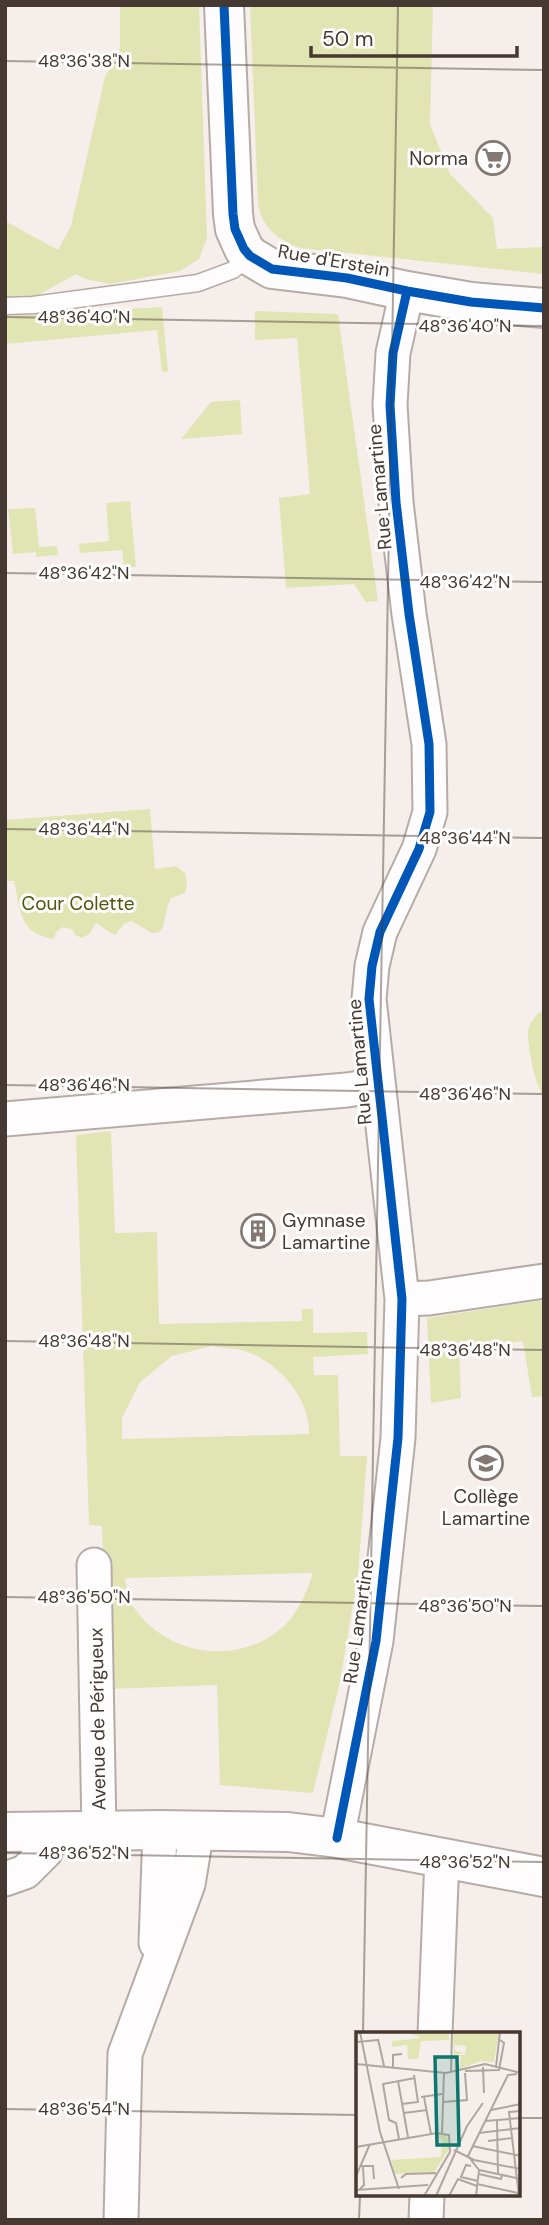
<svg xmlns="http://www.w3.org/2000/svg" width="549" height="2225" font-family="'DM Sans',sans-serif">
	<rect width="100%" height="100%" fill="#f5eeea"/>
	<path fill="#e1e5b4" fill-rule="evenodd" d="M120,5H199L207,238L199,259L180,271L110,284L85,279L76,274L33,298H5V221L58,250L71,226L105,77L120,48Z
		M250,5H433L430,124L450,174L493,218L497,249L544,247V274L300,248C277,240 261,226 258,203Z
		M162,307L168,371L162,372L157,330L5,344V316Z
		M255,311L338,314L378,601L366,602L354,584L286,588L279,498L310,494L297,338L255,340Z
		M240,400L242,434L181,439L211,402Z
		M130,501L136,567L124,568L122,550L80,553L79,544L109,541L106,503Z
		M35,508L39,547L57,546L58,555L36,557V552L13,554L8,509Z
		M150,809L155,869L176,866L185,873L187,884L185,893L171,898C165,909 167,921 160,932L152,933L131,921L124,924L115,935C107,932 104,927 96,923L89,934L82,938L75,935L72,929L63,927L56,932L54,939C18,933 21,911 14,881H5V820Z
		M544,1009V1096C535,1087 527,1044 528,1031C529,1022 537,1014 544,1009Z
		M111,1131L115,1233L157,1232L159,1324L302,1321V1309H313V1333L367,1332L368,1354L313,1357L314,1375H338L340,1456H367L358,1574L340,1682L313,1793L220,1785L217,1685L107,1689L102,1526L89,1525L76,1135ZM212,1346C222,1348 235,1348 245,1351C278,1362 310,1398 309,1434L122,1439V1418L140,1382L172,1356ZM313,1573C307,1591 299,1611 285,1625C239,1669 159,1656 129,1599C127,1593 126,1584 125,1578Z
		M544,1300V1396L532,1397L523,1341L459,1351L461,1398L431,1403L427,1318Z"/>
	<g fill="none" stroke-linecap="round" stroke-linejoin="round">
		<g stroke="#b5aca7" stroke-width="19">
			<path id="service" d="M5,306L33,305L198,283L233,270L250,256"/>
		</g>
		<g stroke="#b5aca7" stroke-width="37">
			<path id="minor" d="M5,1119L347,1090L378,1085
				M402,1299L429,1298L544,1281
				M94,1565L99,1831
				M337,1838L376,1641L398,1438L402,1299L369,999L372,966L380,932L419,849L430,812L429,744L409,614L396,502L390,405L393,353L407,291
				M5,1879L25,1872L45,1852L46,1831
				M156,1943L160,1830
				M435,2034L442,1857
				M121,2220L125,2054L188,1884L197,1830
				M426,2220L427,2195"/>
		</g>
		<g stroke="#b5aca7" stroke-width="42">
			<path id="tertiary" d="M224,5L233,214L235,229L244,249L250,256L272,269L347,278L407,291L471,302L544,308
				M5,1832L160,1830L288,1832L337,1838L544,1877"/>
		</g>
		<use href="#service" stroke="#fefcfc" stroke-width="16"/>
		<use href="#minor" stroke="#fefcfc" stroke-width="33"/>
		<use href="#tertiary" stroke="#fefcfc" stroke-width="38"/>
		<g stroke="#fdfdfd" stroke-width="13">
			<path id="cycleway" d="M224,5L233,214L235,229L244,249L250,256L272,269L347,278L407,291L471,302L544,308
				M337,1838L376,1641L398,1438L402,1299L369,999L372,966L380,932L419,849L430,812L429,744L409,614L396,502L390,405L393,353L407,291"/>
		</g>
		<use href="#cycleway" stroke="#0057b8" stroke-width="9"/>
	</g>
	<path fill="none" stroke="#463931" stroke-width="2" stroke-opacity="0.45" d="M5,61L544,70M5,317L544,326M5,573L544,582M5,829L544,838M5,1085L544,1094M5,1341L544,1350M5,1597L544,1606M5,1853L544,1862M363,2034L398,5M5,2109L358,2115M519,2118H544M359,2220L360,2195"/>
	<defs>
		<g id="supermarket-ring" transform="scale(1.75)"><circle r="9.5" fill="#fdfdfd" stroke="#837872" stroke-width="1.5"/><path d="M-6-5.5h2.5l.6 2H6L4.5 2H-2.5L-4.4-4H-6ZM-1.5 3.2a1.3 1.3 0 1 0 .1 0ZM3 3.2a1.3 1.3 0 1 0 .1 0Z" fill="#837872"/></g>
		<g id="building-ring" transform="scale(1.75)"><circle r="9.5" fill="#fdfdfd" stroke="#837872" stroke-width="1.5"/><path d="M-4-6H4V6H1V3H-1V6H-4ZM-2.5-4.3h1.7v1.8h-1.7ZM.8-4.3h1.7v1.8H.8ZM-2.5-1h1.7V.8h-1.7ZM.8-1h1.7V.8H.8Z" fill="#837872"/></g>
		<g id="school-ring" transform="scale(1.75)"><circle r="9.5" fill="#fdfdfd" stroke="#837872" stroke-width="1.5"/><path d="M0-5L7-2L0 1L-7-2ZM-4 1L0 2.5L4 1V4Q0 6-4 4Z" fill="#837872"/></g>
	</defs>
	<g fill-rule="evenodd">
		<use href="#supermarket-ring" x="493" y="158"/>
		<use href="#building-ring" x="258" y="1231"/>
		<use href="#school-ring" x="486" y="1463"/>
	</g>
	<g text-anchor="middle" stroke-width="6" stroke-linejoin="round" paint-order="stroke">
		<g font-size="19" fill="#463931" stroke="#fdfdfd" text-anchor="end">
			<text x="468" y="165">Norma</text>
			<text x="282" y="1227" text-anchor="start">Gymnase<tspan x="282" dy="22">Lamartine</tspan></text>
			<text x="486" y="1503" text-anchor="middle">Collège<tspan x="486" dy="22">Lamartine</tspan></text>
		</g>
		<g font-size="19" fill="#463931" stroke="#fdfdfd">
			<text transform="translate(334 260) rotate(10)" y="7">Rue d'Erstein</text>
			<text transform="translate(379 487) rotate(-95)" y="7">Rue Lamartine</text>
			<text transform="translate(359 1062) rotate(-95)" y="7">Rue Lamartine</text>
			<text transform="translate(358 1621) rotate(-82)" y="7">Rue Lamartine</text>
			<text transform="translate(97 1719) rotate(-91)" y="7">Avenue de Périgueux</text>
		</g>
		<g font-size="19" fill="#4f5708" stroke="#fdfdfd">
			<text x="78" y="910">Cour Colette</text>
		</g>
	</g>
	<g transform="translate(356 2032)">
		<rect width="164" height="164" fill="#f5eeea"/>
		<path d="M52,0H93V8L65,9L62,27H52L51,13L36,15V9L65,6ZM97,0H143L138,30L125,29L103,37L105,25L100,23H109L110,14L99,13V19L108,21L98,23ZM80,103H91L93,117L78,140L39,142L35,128L85,125L86,108Z" fill="#e1e5b4"/>
		<path fill="none" stroke="#afa6a0" stroke-width="2" d="M4,0L24,100L43,157M22,7L28,34M0,10L22,8M0,32L90,41L129,32L165,41M37,35V23L46,22M127,35L128,61M140,35L144,0M109,39L143,38L148,11L144,8M95,41L96,0M42,49L52,105M65,65L86,62M68,65L75,102M87,70L111,68L109,41M46,72L62,70L58,43M135,78L165,72M48,81L71,78M129,89L165,86M141,89L142,142M123,101L165,96M86,102L88,40M43,107L40,91L33,88L27,52L59,46M132,109L156,106M116,114L165,124M0,115L81,101L93,103L94,120M98,118L118,128L165,137M4,134H17L18,147M115,134L110,133L105,145L122,149M123,138L165,147M123,142L145,147L146,143M0,144L14,112M45,146L50,142L80,141M121,152L162,161M0,158L72,153M3,158L8,153L7,135M68,164L94,120M80,164L111,94L127,71M93,164L102,147L121,154M120,164L123,138L112,124L152,43L161,42M163,164L153,80L165,79"/>
		<path fill="#0f766e" fill-opacity="0.15" stroke="#0f766e" stroke-width="3.5" d="M79,25H101L103,113H81Z"/>
		<rect width="164" height="164" fill="none" stroke="#463931" stroke-width="3.5"/>
	</g>
	<g font-size="18" text-anchor="middle" fill="#463931" stroke="#fdfdfd" stroke-width="6" stroke-linejoin="round" paint-order="stroke">
		<text x="84" y="67">48°36'38"N</text>
		<text x="84" y="323">48°36'40"N</text>
		<text x="465" y="332">48°36'40"N</text>
		<text x="84" y="579">48°36'42"N</text>
		<text x="465" y="588">48°36'42"N</text>
		<text x="84" y="835">48°36'44"N</text>
		<text x="465" y="844">48°36'44"N</text>
		<text x="84" y="1091">48°36'46"N</text>
		<text x="465" y="1100">48°36'46"N</text>
		<text x="84" y="1347">48°36'48"N</text>
		<text x="465" y="1356">48°36'48"N</text>
		<text x="84" y="1603">48°36'50"N</text>
		<text x="465" y="1612">48°36'50"N</text>
		<text x="84" y="1859">48°36'52"N</text>
		<text x="465" y="1868">48°36'52"N</text>
		<text x="84" y="2115">48°36'54"N</text>
	</g>
	<rect width="549" height="2225" fill="none" stroke="#463931" stroke-width="14"/>
	<path d="M311 46v10h206v-10" fill="none" stroke="#463931" stroke-width="3.5"/>
	<text x="322" y="46" font-size="21" fill="#463931" stroke="#fdfdfd" stroke-width="5" paint-order="stroke">50 m</text>
</svg>
